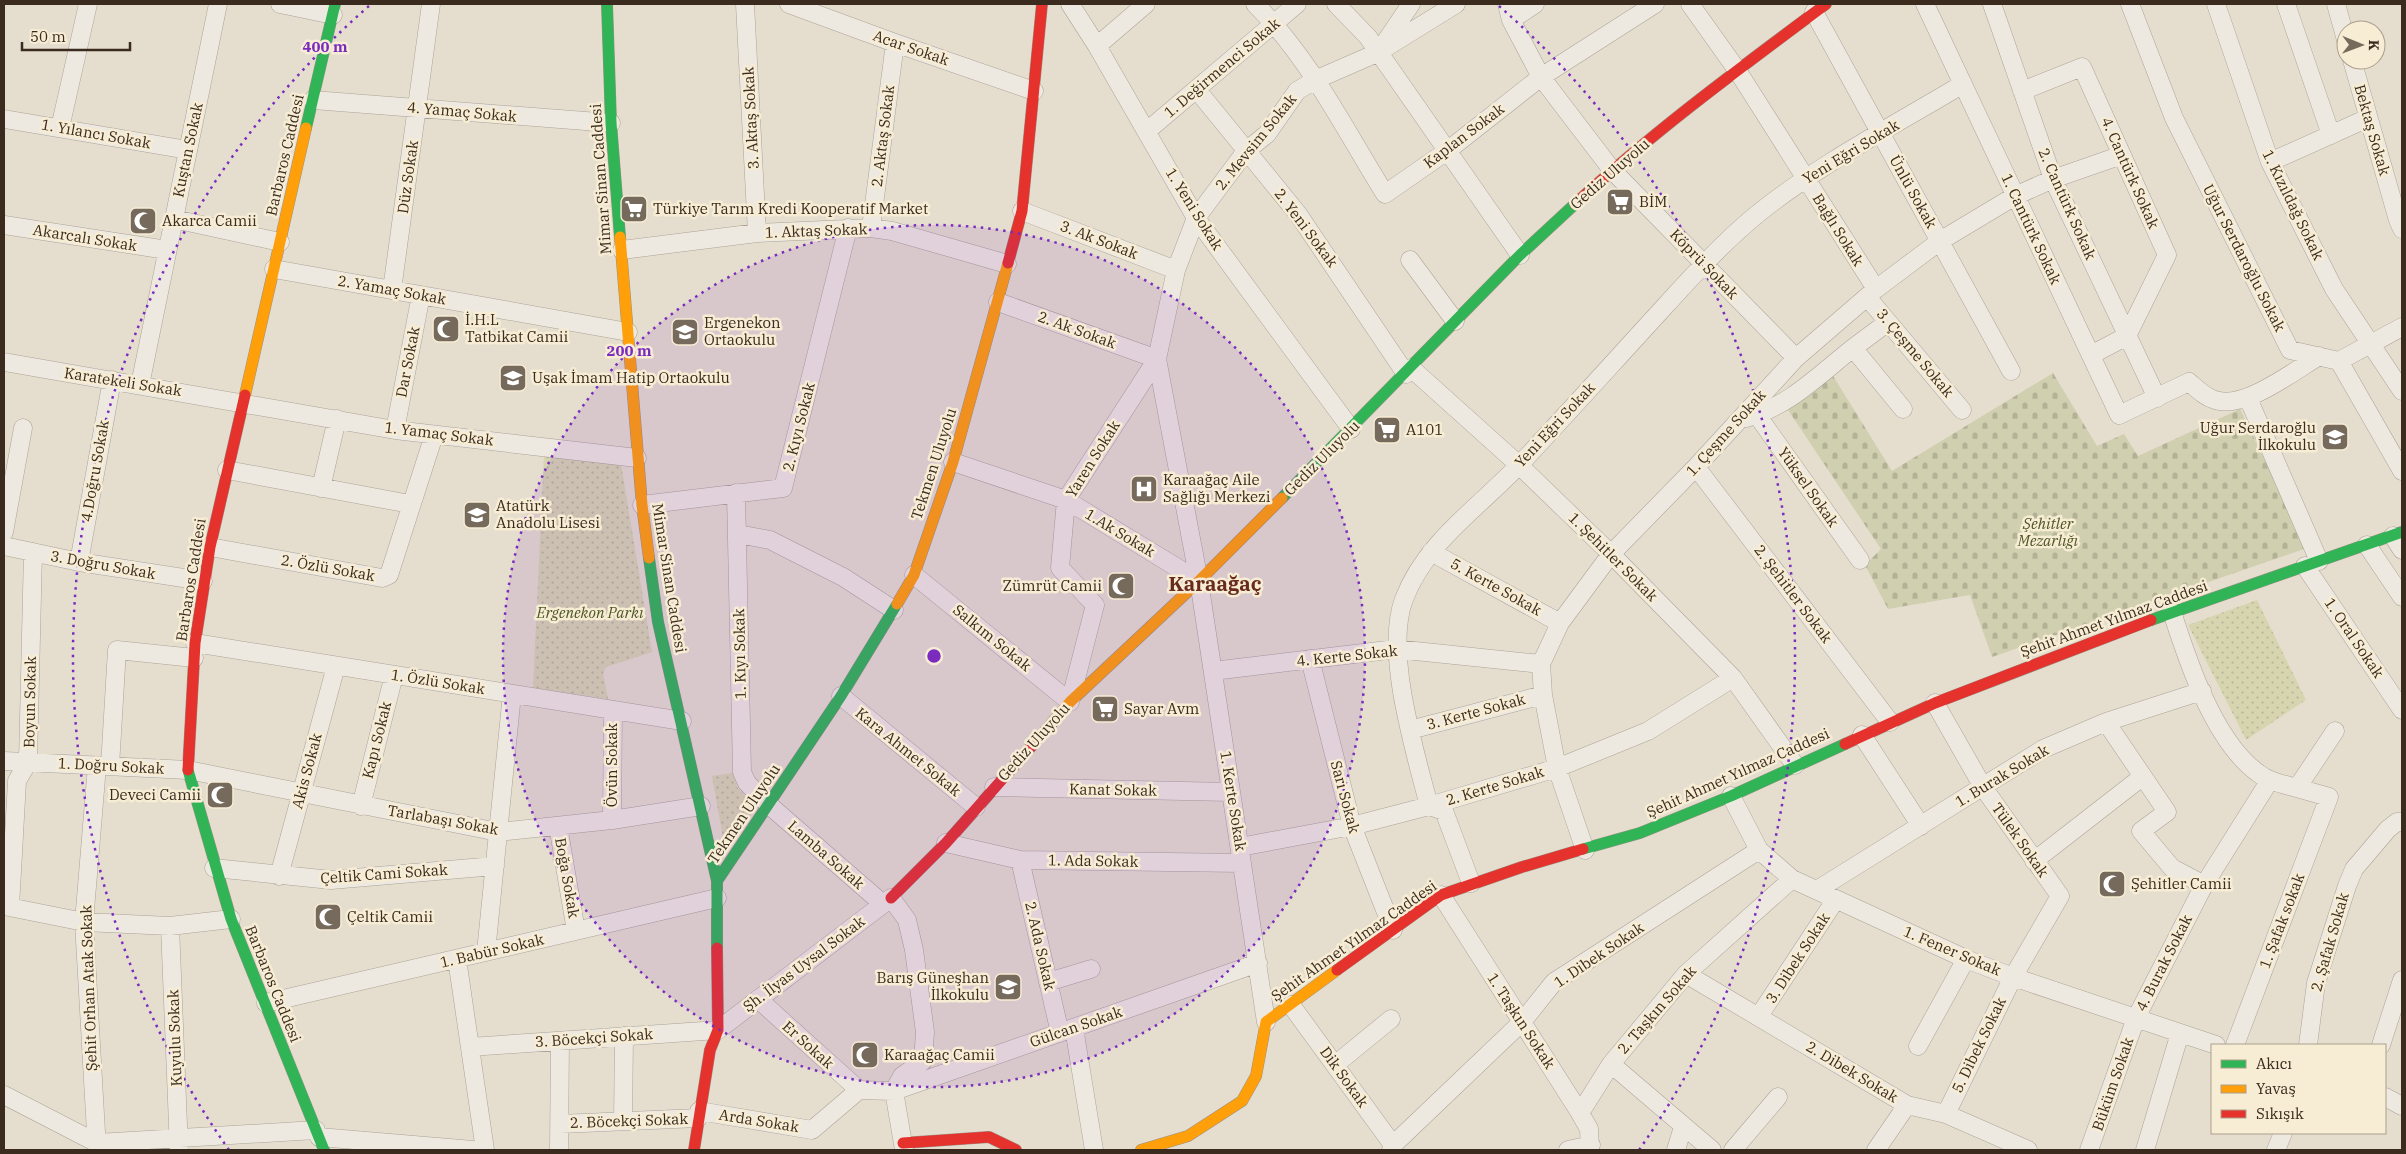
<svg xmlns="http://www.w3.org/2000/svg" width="2406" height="1154" font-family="'IBM Plex Serif',serif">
	<defs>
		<pattern id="cemetery-stones" width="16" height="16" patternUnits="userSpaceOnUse" patternTransform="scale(1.25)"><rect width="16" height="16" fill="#d0cfb0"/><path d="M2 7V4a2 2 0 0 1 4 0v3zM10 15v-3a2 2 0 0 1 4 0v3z" fill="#b3b297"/></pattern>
		<pattern id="park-dots" width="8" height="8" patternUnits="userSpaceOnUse" patternTransform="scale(1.25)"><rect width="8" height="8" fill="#d6d5b0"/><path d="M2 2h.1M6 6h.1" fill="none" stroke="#b8b797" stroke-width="1.8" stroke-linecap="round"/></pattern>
	</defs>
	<rect width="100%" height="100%" fill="#e5dece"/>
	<path fill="url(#cemetery-stones)" d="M1830,371L1892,471L2053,373L2097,446L2124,434L2138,456L2240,409L2307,548L1992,657L1970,595L1888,609L1865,565L1881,549L1786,407Z"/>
	<path fill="url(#park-dots)" d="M544,455L621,464L652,652L606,667L603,673L608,699L533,688Z
		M2257,600L2306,700L2246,740L2188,625Z
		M733,773L737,787L756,808L725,849L712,776Z"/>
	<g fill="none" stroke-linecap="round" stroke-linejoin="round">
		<g stroke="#aba397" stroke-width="19">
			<path id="street" d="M280,4L333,15
				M745,4L757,233
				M789,4L895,43L1034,91
				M1070,4L1097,46L1196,218L1351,429
				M1255,4C1309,57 1345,130 1385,194L1447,151L1541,77L1655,4
				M1336,4L1368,37L1520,255
				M1507,4L1511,20L1541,77L1612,170L1796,358
				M1690,4L1737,70L1876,289
				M1925,4L2119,415L2189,382C2197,389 2205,397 2215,400C2244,410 2294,371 2319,356
				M1992,4L2053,179L2157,398
				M2130,4L2174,118L2290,350L2339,361L2402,471
				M2216,4L2270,162L2334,289L2402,391
				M2286,4L2331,135
				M2336,4L2346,40
				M1814,12L2011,371
				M1511,20L1535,4
				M1097,46L1146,4
				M1382,47L1411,4
				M2352,60L2398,220L2402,229
				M1197,90L1298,214L1406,374
				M2022,91L2082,67L2167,255L2127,336L2091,355
				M313,100L611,123
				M4,119L188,150
				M60,128L88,4
				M1147,131L1297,4
				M2270,162L2368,118
				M1022,211L1176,270
				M174,219L280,242
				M4,225L167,250
				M871,228L895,43
				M622,250L757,233L871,228L892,231L1007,264
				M1410,260L1455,321
				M274,269L628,332
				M392,290L431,4
				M1867,297L1962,410
				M1888,322L1853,348L1903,409
				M2339,361L2402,327
				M4,362L395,430L637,458
				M1411,368L1519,465L1611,554L1733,678L1795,765
				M140,385L218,4
				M2248,398L2319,561
				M1757,415L1860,560
				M1746,418C1788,407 1820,374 1853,348
				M395,430L421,295
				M953,462L1066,500L1199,581
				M1696,467L1890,722
				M227,470L410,504
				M321,488L337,419
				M736,493L742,772L747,783L769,805L883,904
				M642,505L783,488L848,228
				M4,532L23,428
				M738,534L770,540L843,577L894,610
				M2393,536L2402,550
				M2367,545L2402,597
				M4,546L79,562L203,581
				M210,547L382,578L389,575L434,435
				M1431,552L1560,623
				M79,562L112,380
				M2305,566L2402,710
				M914,575L1070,702L1095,605L1060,568L1066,500L1157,359L998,302
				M2172,612C2188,662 2214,741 2258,773C2269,782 2283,784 2297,788L2335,731
				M195,643L682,721
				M1310,659L1352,826L1393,930
				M1213,671L1396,649L1541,664
				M841,696L976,807
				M1935,703L1983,787L2060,896L2013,977L1946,1114
				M2106,722L2167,812L2141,831L2172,868L2204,885
				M1410,730L1543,695
				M1862,735L1921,826
				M4,761L188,770L498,832L612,820L701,806
				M97,766L84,922L97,1150
				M110,766L117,650L194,658
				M994,787L1231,792
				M1731,796L1759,850L1792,879L1966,959L2013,977L2216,1045
				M361,806L394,675
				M612,820L613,710
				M558,826L576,931
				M946,843L1020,860L1242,863
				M1240,847L1352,826L1429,806L1557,768L1648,731L1733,678
				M1585,850L1557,768L1543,695L1541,664L1560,623L1611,554L1696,467L1796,358L1876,289L1940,241L2015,196L2053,179L2122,155
				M1020,860L1060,1033
				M2034,861L2142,777
				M214,868L331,880L495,866
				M279,876L336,666
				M1471,883L1444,811L1429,806C1415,751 1384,652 1404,599C1426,541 1481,506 1522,462C1567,414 1611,365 1655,317C1687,282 1719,246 1755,216C1819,164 1893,126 1963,84
				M1817,890L2043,749L2106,722L2202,691
				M1441,895L1580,1113L1589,1129L1590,1150
				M4,906L84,922L170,926L231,919
				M10,907L17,781L28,762L33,552
				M170,926L179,1150
				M486,952L512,694
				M457,959L485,1150
				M1686,974L1907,1105L1946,1114L2028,1150
				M1048,982L1091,969
				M758,999L859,1090
				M266,1003L717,898
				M1291,1005L1393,1145L1391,1150
				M1759,1016L1836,899
				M1266,1022L1199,581L1157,359L1176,270L1196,218L1246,151L1267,134L1297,91L1315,80L1377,53L1456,4
				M1074,1028L1094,1150
				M2235,1045L2329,797L2297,788
				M2308,1045L2316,983L2347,886L2354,869L2388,829L2397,822H2402
				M2381,1045L2402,980
				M1918,1046L1966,959
				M470,1047L718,1030L891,898L907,920L914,950L925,1032L923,1061L902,1076L894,1091L904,1150
				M1336,1064L1391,1019
				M1611,1064L1712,1150
				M4,1095L97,1143L316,1130
				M2385,1097L2402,1106
				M699,1111L812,1130L859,1090L894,1091L1258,963
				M1580,1113L1611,1064L1686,974L1792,879
				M623,1121L624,1036
				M560,1124L698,1118
				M319,1137L473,1150
				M1393,1145L1522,1022L1554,982L1759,850
				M559,1150L560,1041
				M1568,1150L1591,1145
				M1676,1150L1683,1127
				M1733,1150L1778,1097
				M1876,1150L1907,1105
				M2089,1150L2136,1018L2204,885L2270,780
				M2145,1150L2180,1033
				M2276,1150L2283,1133"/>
		</g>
		<g stroke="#9a9287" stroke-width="12">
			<path id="fast" d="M607,4L611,123L620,237
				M306,128L335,4
				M1282,498L1520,255L1575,204
				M649,558L658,622L717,881V948
				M2151,620L2402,532
				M188,770L231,919L324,1150
				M1583,849L1640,833L1731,796L1845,744
				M717,881L841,696L897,604"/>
		</g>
		<g stroke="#9a9287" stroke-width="12">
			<path id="slow" d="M620,237L642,505L649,558
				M245,395L306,128
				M897,604L914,575L953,462L1008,263
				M1052,723L1070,702L1199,581L1282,498
				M1141,1150L1188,1136L1242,1101L1256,1076L1266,1022L1337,970"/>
		</g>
		<g stroke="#9a9287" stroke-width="12">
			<path id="jam" d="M1575,204C1653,132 1740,68 1826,4
				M1008,263L1022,211L1042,4
				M1845,744L1935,703L2151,620
				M188,770L195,643L210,547L245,395
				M891,898L946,843L1052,723
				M1337,970L1441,895L1522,867L1583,849
				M903,1143L989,1137L1016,1150
				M694,1150L710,1050L718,1030L717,948"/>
		</g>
		<use href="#street" stroke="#eee9e0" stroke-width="18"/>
		<use href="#fast" stroke="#30b455" stroke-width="11"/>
		<use href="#slow" stroke="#ff9f0a" stroke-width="11"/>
		<use href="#jam" stroke="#e5322d" stroke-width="11"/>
	</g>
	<circle cx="934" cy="656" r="431" fill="#7b2cbf" fill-opacity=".12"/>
	<g fill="none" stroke="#7b2cbf" stroke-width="2.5" stroke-dasharray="2.5 5">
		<circle cx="934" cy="656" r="431"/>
		<path d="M229 1150A861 861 0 0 1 369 6M1499 6A861 861 0 0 1 1639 1150"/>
	</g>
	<defs>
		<g id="supermarket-square" transform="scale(1.4375)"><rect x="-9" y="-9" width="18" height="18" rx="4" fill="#766a5c" stroke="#f7ecd4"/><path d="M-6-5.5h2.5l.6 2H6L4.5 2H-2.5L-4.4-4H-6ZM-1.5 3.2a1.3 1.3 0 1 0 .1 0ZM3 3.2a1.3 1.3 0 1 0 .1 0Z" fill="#fff"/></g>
		<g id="mosque-square" transform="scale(1.4375)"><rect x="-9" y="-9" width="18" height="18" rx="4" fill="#766a5c" stroke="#f7ecd4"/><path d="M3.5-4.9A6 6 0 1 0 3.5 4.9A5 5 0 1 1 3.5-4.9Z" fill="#fff"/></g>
		<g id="school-square" transform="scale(1.4375)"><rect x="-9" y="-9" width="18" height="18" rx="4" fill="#766a5c" stroke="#f7ecd4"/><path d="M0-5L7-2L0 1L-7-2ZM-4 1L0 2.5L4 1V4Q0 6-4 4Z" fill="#fff"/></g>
		<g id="hospital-square" transform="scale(1.4375)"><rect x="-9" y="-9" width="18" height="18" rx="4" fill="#766a5c" stroke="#f7ecd4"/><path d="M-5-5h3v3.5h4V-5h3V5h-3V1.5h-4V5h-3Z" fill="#fff"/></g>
	</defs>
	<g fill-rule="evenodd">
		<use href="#supermarket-square" x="1620" y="202"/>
		<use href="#supermarket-square" x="634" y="209"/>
		<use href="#mosque-square" x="143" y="221"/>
		<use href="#mosque-square" x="446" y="329"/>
		<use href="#school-square" x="685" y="332"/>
		<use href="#school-square" x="513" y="378"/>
		<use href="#supermarket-square" x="1387" y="430"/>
		<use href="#school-square" x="2335" y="437"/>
		<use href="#hospital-square" x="1144" y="489"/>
		<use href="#school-square" x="477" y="515"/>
		<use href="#mosque-square" x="1121" y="586"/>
		<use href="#supermarket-square" x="1105" y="709"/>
		<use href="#mosque-square" x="220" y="795"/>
		<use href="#mosque-square" x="2112" y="884"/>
		<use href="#mosque-square" x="328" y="917"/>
		<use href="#school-square" x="1008" y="987"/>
		<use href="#mosque-square" x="865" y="1055"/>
	</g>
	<g text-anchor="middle" stroke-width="5" stroke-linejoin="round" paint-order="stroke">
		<g font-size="15" fill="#3a2b1e" stroke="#f7ecd4">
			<text transform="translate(911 48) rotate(19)" y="5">Acar Sokak</text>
			<text transform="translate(1222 68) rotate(-40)" y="5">1. Değirmenci Sokak</text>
			<text transform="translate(462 112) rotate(5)" y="5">4. Yamaç Sokak</text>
			<text transform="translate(751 118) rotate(-93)" y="5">3. Aktaş Sokak</text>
			<text transform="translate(2372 130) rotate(74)" y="5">Bektaş Sokak</text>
			<text transform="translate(96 134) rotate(10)" y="5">1. Yılancı Sokak</text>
			<text transform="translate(883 136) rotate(-83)" y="5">2. Aktaş Sokak</text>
			<text transform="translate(1464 136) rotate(-37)" y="5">Kaplan Sokak</text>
			<text transform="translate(1256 142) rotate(-51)" y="5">2. Mevsim Sokak</text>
			<text transform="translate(188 150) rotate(-78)" y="5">Kuştan Sokak</text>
			<text transform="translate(1851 152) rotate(-31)" y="5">Yeni Eğri Sokak</text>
			<text transform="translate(285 155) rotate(-77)" y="5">Barbaros Caddesi</text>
			<text transform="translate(2130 173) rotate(66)" y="5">4. Cantürk Sokak</text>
			<text transform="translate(1610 174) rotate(-41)" y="5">Gediz Uluyolu</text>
			<text transform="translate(408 177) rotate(-82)" y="5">Düz Sokak</text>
			<text transform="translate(601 179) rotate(-94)" y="5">Mimar Sinan Caddesi</text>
			<text transform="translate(1913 192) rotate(61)" y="5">Ünlü Sokak</text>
			<text transform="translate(2067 204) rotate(66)" y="5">2. Cantürk Sokak</text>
			<text transform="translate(2293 205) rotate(64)" y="5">1. Kızıldağ Sokak</text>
			<text transform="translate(1194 209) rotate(58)" y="5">1. Yeni Sokak</text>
			<text transform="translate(1306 228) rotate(53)" y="5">2. Yeni Sokak</text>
			<text transform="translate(2031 229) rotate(65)" y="5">1. Cantürk Sokak</text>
			<text transform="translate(1838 230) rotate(58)" y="5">Bağlı Sokak</text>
			<text transform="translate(816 231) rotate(-2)" y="5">1. Aktaş Sokak</text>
			<text transform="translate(85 238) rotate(9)" y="5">Akarcalı Sokak</text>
			<text transform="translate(1099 240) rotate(21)" y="5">3. Ak Sokak</text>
			<text transform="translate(2244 258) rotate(63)" y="5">Uğur Serdaroğlu Sokak</text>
			<text transform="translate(1704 264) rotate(46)" y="5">Köprü Sokak</text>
			<text transform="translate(392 290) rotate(10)" y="5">2. Yamaç Sokak</text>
			<text transform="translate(1077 330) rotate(20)" y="5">2. Ak Sokak</text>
			<text transform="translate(1915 353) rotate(50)" y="5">3. Çeşme Sokak</text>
			<text transform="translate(408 362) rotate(-79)" y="5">Dar Sokak</text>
			<text transform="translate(123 382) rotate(9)" y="5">Karatekeli Sokak</text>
			<text transform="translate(1555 425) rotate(-47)" y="5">Yeni Eğri Sokak</text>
			<text transform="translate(799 427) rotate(-76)" y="5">2. Kıyı Sokak</text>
			<text transform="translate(1726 433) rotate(-48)" y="5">1. Çeşme Sokak</text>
			<text transform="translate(439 434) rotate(7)" y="5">1. Yamaç Sokak</text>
			<text transform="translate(1322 458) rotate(-45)" y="5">Gediz Uluyolu</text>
			<text transform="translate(1093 459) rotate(-58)" y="5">Yaren Sokak</text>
			<text transform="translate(934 464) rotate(-72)" y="5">Tekmen Uluyolu</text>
			<text transform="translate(95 471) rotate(-80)" y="5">4.Doğru Sokak</text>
			<text transform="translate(1808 487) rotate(55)" y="5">Yüksel Sokak</text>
			<text transform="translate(1120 533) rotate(31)" y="5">1.Ak Sokak</text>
			<text transform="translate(1613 557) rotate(45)" y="5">1. Şehitler Sokak</text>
			<text transform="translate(103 565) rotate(10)" y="5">3. Doğru Sokak</text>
			<text transform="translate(328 568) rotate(10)" y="5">2. Özlü Sokak</text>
			<text transform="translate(669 578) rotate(81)" y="5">Mimar Sinan Caddesi</text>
			<text transform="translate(191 580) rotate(-81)" y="5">Barbaros Caddesi</text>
			<text transform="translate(1496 587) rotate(29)" y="5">5. Kerte Sokak</text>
			<text transform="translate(1793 594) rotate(53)" y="5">2. Şehitler Sokak</text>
			<text transform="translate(2114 619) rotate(-20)" y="5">Şehit Ahmet Yılmaz Caddesi</text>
			<text transform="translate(992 638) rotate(39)" y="5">Salkım Sokak</text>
			<text transform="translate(2354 638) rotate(56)" y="5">1. Oral Sokak</text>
			<text transform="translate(740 654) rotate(-91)" y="5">1. Kıyı Sokak</text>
			<text transform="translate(1347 656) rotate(-6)" y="5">4. Kerte Sokak</text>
			<text transform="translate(438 682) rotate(9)" y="5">1. Özlü Sokak</text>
			<text transform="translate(30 702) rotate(-89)" y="5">Boyun Sokak</text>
			<text transform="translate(1476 712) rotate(-15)" y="5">3. Kerte Sokak</text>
			<text transform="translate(377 740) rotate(-76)" y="5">Kapı Sokak</text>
			<text transform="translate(1034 742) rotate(-48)" y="5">Gediz Uluyolu</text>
			<text transform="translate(908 752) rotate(39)" y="5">Kara Ahmet Sokak</text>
			<text transform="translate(612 765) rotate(-90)" y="5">Övün Sokak</text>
			<text transform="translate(111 766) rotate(3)" y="5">1. Doğru Sokak</text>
			<text transform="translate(307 771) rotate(-75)" y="5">Akis Sokak</text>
			<text transform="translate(1738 773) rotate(-24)" y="5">Şehit Ahmet Yılmaz Caddesi</text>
			<text transform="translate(2002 776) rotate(-31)" y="5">1. Burak Sokak</text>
			<text transform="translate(1495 786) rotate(-17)" y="5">2. Kerte Sokak</text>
			<text transform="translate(1113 790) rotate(1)" y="5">Kanat Sokak</text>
			<text transform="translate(1345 797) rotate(75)" y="5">Sarı Sokak</text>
			<text transform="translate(1233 801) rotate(81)" y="5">1. Kerte Sokak</text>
			<text transform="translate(744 814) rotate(-56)" y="5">Tekmen Uluyolu</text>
			<text transform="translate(443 820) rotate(10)" y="5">Tarlabaşı Sokak</text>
			<text transform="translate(2020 840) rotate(55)" y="5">Tülek Sokak</text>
			<text transform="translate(826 855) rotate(41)" y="5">Lamba Sokak</text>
			<text transform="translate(1093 861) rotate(1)" y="5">1. Ada Sokak</text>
			<text transform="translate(384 874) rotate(-4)" y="5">Çeltik Cami Sokak</text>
			<text transform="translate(567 878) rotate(80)" y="5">Boğa Sokak</text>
			<text transform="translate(2282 921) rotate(-69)" y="5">1. Şafak sokak</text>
			<text transform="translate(1354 941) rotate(-35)" y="5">Şehit Ahmet Yılmaz Caddesi</text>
			<text transform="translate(2330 942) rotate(-74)" y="5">2. Şafak Sokak</text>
			<text transform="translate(1040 946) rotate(77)" y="5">2. Ada Sokak</text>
			<text transform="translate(492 951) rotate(-13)" y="5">1. Babür Sokak</text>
			<text transform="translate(1952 951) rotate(23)" y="5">1. Fener Sokak</text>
			<text transform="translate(1599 955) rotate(-34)" y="5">1. Dibek Sokak</text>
			<text transform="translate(1798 958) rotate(-57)" y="5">3. Dibek Sokak</text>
			<text transform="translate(2164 963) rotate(-63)" y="5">4. Burak Sokak</text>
			<text transform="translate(804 964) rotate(-37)" y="5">Şh. İlyas Uysal Sokak</text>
			<text transform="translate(273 984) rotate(68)" y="5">Barbaros Caddesi</text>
			<text transform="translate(89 988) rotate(-92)" y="5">Şehit Orhan Atak Sokak</text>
			<text transform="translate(1657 1010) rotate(-49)" y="5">2. Taşkın Sokak</text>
			<text transform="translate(1521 1021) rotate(57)" y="5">1. Taşkın Sokak</text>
			<text transform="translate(1076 1027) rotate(-19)" y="5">Gülcan Sokak</text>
			<text transform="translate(175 1038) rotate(-92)" y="5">Kuyulu Sokak</text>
			<text transform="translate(594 1038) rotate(-4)" y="5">3. Böcekçi Sokak</text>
			<text transform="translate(808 1045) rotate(42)" y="5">Er Sokak</text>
			<text transform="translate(1979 1045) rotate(-64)" y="5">5. Dibek Sokak</text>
			<text transform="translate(1852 1072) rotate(31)" y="5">2. Dibek Sokak</text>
			<text transform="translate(1344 1077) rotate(54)" y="5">Dik Sokak</text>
			<text transform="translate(2113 1084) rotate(-71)" y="5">Büküm Sokak</text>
			<text transform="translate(629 1121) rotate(-2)" y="5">2. Böcekçi Sokak</text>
			<text transform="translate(759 1121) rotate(9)" y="5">Arda Sokak</text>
		</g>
		<g font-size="15" fill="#3a2b1e" stroke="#f7ecd4" text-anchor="start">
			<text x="1639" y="207">BİM</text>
			<text x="653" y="214">Türkiye Tarım Kredi Kooperatif Market</text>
			<text x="162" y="226">Akarca Camii</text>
			<text x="465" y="325">İ.H.L<tspan x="465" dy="17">Tatbikat Camii</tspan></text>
			<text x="704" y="328">Ergenekon<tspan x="704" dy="17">Ortaokulu</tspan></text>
			<text x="532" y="383">Uşak İmam Hatip Ortaokulu</text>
			<text x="2316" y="433" text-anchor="end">Uğur Serdaroğlu<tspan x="2316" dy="17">İlkokulu</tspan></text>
			<text x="1406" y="435">A101</text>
			<text x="1163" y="485">Karaağaç Aile<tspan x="1163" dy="17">Sağlığı Merkezi</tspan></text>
			<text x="496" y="511">Atatürk<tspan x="496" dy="17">Anadolu Lisesi</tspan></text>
			<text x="1102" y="591" text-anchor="end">Zümrüt Camii</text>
			<text x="1124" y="714">Sayar Avm</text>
			<text x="201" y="800" text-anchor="end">Deveci Camii</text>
			<text x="2131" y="889">Şehitler Camii</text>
			<text x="347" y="922">Çeltik Camii</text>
			<text x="989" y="983" text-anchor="end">Barış Güneşhan<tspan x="989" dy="17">İlkokulu</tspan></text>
			<text x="884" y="1060">Karaağaç Camii</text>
		</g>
		<g font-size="15" font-style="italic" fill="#4c5724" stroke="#f7ecd4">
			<text x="2048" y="529">Şehitler<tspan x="2048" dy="17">Mezarlığı</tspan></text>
			<text x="590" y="618">Ergenekon Parkı</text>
		</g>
		<g font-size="20" font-weight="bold" fill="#682a1c" stroke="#f7ecd4">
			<text x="1215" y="591">Karaağaç</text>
		</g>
	</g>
	<circle cx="934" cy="656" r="8" fill="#7b2cbf" stroke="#f7ecd4" stroke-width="2.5"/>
	<g font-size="15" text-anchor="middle" font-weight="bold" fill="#7b2cbf" stroke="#f7ecd4" stroke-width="5" stroke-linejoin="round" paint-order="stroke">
		<text x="325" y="52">400 m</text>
		<text x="629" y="356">200 m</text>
	</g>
	<rect width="2406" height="1154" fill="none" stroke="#3a2b1e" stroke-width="10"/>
	<rect x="2211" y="1044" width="175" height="90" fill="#f7ecd4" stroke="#ab9f8b"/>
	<rect x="2221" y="1060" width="25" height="8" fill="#30b455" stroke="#ab9f8b"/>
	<text x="2256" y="1069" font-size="15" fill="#3a2b1e">Akıcı</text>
	<rect x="2221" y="1085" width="25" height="8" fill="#ff9f0a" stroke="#ab9f8b"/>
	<text x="2256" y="1094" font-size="15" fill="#3a2b1e">Yavaş</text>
	<rect x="2221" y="1110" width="25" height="8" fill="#e5322d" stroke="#ab9f8b"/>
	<text x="2256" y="1119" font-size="15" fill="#3a2b1e">Sıkışık</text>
	<g transform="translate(2361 45) rotate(91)"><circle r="24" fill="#f7ecd4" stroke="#ab9f8b"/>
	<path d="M0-4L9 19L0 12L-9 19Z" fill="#766a5c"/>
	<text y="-8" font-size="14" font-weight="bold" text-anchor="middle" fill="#3a2b1e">K</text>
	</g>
	<path d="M22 42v8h108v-8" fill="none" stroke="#3a2b1e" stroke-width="2.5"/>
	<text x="30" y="42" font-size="15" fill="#3a2b1e" stroke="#f7ecd4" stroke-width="4" paint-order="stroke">50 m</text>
</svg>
